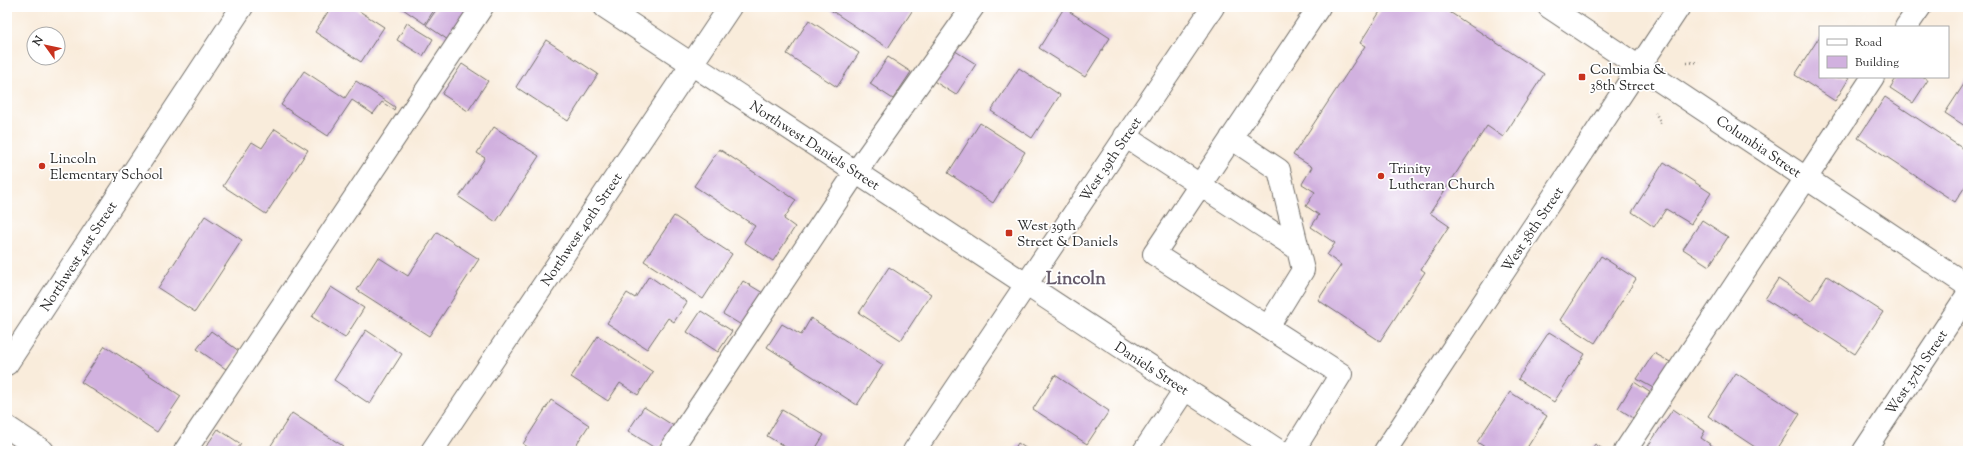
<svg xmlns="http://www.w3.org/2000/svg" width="1975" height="458" font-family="'Sorts Mill Goudy',serif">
	<rect width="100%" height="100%" fill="#fff"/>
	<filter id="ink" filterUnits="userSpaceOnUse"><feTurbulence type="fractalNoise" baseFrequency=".025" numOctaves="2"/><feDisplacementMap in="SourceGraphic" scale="8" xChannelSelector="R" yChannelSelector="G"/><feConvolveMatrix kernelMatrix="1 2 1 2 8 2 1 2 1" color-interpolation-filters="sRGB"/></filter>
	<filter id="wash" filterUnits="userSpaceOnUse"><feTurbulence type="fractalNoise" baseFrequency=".012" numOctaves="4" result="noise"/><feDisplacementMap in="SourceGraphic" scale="16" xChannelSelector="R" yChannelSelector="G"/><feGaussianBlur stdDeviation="0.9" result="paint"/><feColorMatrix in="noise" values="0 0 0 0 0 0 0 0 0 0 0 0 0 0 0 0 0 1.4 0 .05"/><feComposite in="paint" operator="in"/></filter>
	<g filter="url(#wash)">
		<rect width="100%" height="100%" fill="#f9ecdb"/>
		<g id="blocks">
			<path fill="#d1b1df" d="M331,7H353L384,27L361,62L315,32Z
				M400,7H436L425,24Z
				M438,7H466L472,11L451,42L426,25Z
				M826,7H912L914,8L888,48Z
				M1383,7H1442L1544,74L1503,137L1487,126L1430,213L1449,226L1421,269L1425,272L1380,341L1318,300L1341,265L1327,255L1335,243L1311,227L1319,215L1306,206L1315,192L1302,184L1312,167L1293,155L1365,46L1360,43Z
				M1064,8L1110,38L1085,77L1039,48Z
				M809,20L859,53L837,87L787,54Z
				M407,23L433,39L423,56L397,40Z
				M1820,36V77H1850L1835,101L1795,75Z
				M546,40L598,74L568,121L516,87Z
				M952,49L976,64L956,95L932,80Z
				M888,57L911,72L893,99L870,84Z
				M462,64L488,81L468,111L442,94Z
				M1019,68L1060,95L1032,138L991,111Z
				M304,71L345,98L356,81L395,107L394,110L382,102L373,114L352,100L328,136L281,105Z
				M1897,77H1924L1928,80L1913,103L1890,88Z
				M1968,78V128L1945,113Z
				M1885,97L1968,152V182L1955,202L1858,138Z
				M980,123L1025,152L993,203L948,173Z
				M494,127L539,156L496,222L459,197L485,158L477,153Z
				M275,129L308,150L266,214L223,186L252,142L262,148Z
				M719,149L796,200L784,219L795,227L773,261L744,242L755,226L694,186Z
				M1664,162L1711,193L1691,224L1666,209L1654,227L1632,212Z
				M205,216L242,240L195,312L158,288Z
				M674,216L732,254L703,299L644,261Z
				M1702,220L1728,237L1709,266L1683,249Z
				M437,232L479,259L429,336L357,290L378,257L408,276Z
				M1601,256L1636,279L1595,343L1560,320Z
				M889,267L931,294L901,340L859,313Z
				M649,276L687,302L674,322L668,318L647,349L607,323L627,293L635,298Z
				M1827,276L1883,312L1855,354L1795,315L1794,317L1765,299L1778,279L1811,301Z
				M743,281L763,293L743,326L723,314Z
				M331,287L364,308L345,338L312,317Z
				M701,311L732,331L718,352L687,332Z
				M811,318L883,365L857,405L767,347L782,324L801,335Z
				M366,330L402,354L370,404L334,380Z
				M211,331L239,351L226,369L197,349Z
				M1549,332L1585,354L1554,402L1518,379Z
				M598,336L653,372L638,395L620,383L608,401L571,377Z
				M105,346L181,396L157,432L81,382Z
				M1654,353L1672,363L1655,389L1637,379Z
				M1736,373L1800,414L1776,451H1761L1708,416Z
				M1055,375L1109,411L1087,444L1033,409Z
				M1634,382L1651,393L1635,419L1618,408Z
				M1510,392L1547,416L1525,451H1491L1477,442Z
				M551,400L589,425L572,451H534L523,444Z
				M644,407L674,426L658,450L628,431Z
				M1673,409L1705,431L1701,438L1720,451H1649L1646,449Z
				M782,410L824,435L814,451H792L767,436Z
				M292,413L343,446L339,451L268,450Z
				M218,429L241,444L236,451H203Z
				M1018,443L1030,451H1013Z
				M1595,444L1606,451H1590Z"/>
		</g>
	</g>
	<g filter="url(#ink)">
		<use href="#blocks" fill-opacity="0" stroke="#736f69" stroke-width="1"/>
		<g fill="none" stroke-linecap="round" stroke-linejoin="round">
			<g stroke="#736f69" stroke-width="24">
				<path id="minor" d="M605,7L1279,451
					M1549,7L1968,286
					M1906,27L1920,7
					M1125,136L1298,249
					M1231,138L1279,170L1303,270L1268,327
					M7,364L242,7
					M7,427L43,451
					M185,451L482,7
					M432,451L730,7
					M670,451L856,172L973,7
					M914,451L1213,7
					M1144,451L1185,389
					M1293,451L1341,374L1154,254L1319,7
					M1385,451L1679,7
					M1625,451L1873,77
					M1864,451L1968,294"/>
			</g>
			<path stroke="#736f69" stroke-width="2.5" stroke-dasharray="1 3" stroke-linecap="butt" d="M1687,63L1699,62
				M1655,112L1662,125"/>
			<use href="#minor" stroke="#fff" stroke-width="22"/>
		</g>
	</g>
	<g fill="#c8321e" stroke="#fff" stroke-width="1.5">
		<rect x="1578" y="73" width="8" height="8" rx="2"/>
		<circle cx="42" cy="166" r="4"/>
		<circle cx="1381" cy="176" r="4"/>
		<rect x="1005" y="229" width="8" height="8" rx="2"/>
	</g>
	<g text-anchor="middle" stroke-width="3.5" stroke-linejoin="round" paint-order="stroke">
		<g font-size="14" fill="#2b2b2b" stroke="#fff" text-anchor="start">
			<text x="1590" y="74">Columbia &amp;<tspan x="1590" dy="16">38th Street</tspan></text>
			<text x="50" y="163">Lincoln<tspan x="50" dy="16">Elementary School</tspan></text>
			<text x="1389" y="173">Trinity<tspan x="1389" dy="16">Lutheran Church</tspan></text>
			<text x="1017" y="230">West 39th<tspan x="1017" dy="16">Street &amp; Daniels</tspan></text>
		</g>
		<g font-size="14" fill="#2b2b2b" stroke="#fff">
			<text transform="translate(815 145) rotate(33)" y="5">Northwest Daniels Street</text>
			<text transform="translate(1759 146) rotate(34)" y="5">Columbia Street</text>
			<text transform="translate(1110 159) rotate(-56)" y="5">West 39th Street</text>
			<text transform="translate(581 229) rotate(-56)" y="5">Northwest 40th Street</text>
			<text transform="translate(1532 229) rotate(-56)" y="5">West 38th Street</text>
			<text transform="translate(78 256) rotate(-57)" y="5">Northwest 41st Street</text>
			<text transform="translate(1152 368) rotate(33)" y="5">Daniels Street</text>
			<text transform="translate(1916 372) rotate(-56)" y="5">West 37th Street</text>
		</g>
		<g font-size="18" font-weight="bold" fill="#655a6a" stroke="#fff">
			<text x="1076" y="284">Lincoln</text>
		</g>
	</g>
	<rect width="1975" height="458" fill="none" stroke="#fff" stroke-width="24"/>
	<rect x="1819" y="26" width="130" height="52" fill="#ffffff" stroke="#aaaaaa"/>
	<rect x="1827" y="39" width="20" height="6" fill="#ffffff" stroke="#aaaaaa"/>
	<text x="1855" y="46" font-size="12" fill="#2b2b2b">Road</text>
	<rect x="1827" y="56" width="20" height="12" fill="#d1b1df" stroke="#aaaaaa"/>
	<text x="1855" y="66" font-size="12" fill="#2b2b2b">Building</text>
	<g transform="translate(46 46) rotate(303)"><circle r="19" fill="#ffffff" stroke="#aaaaaa"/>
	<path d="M0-3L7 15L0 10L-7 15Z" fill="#c8321e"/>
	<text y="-6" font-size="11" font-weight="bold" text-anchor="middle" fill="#2b2b2b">N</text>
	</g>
</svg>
